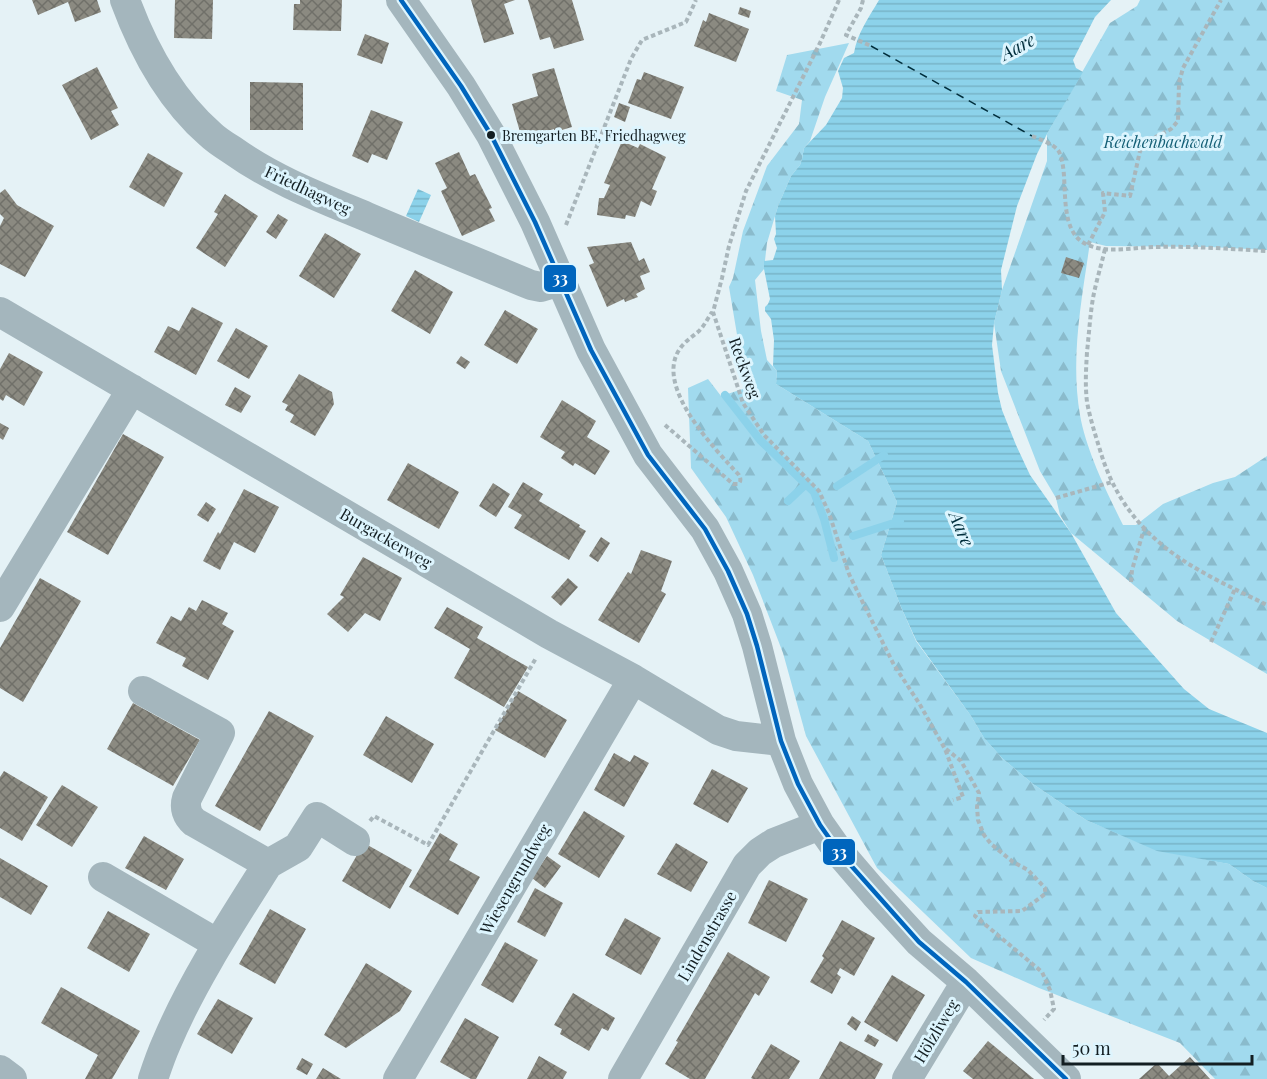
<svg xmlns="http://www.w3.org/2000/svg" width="1267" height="1079" font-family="'Playfair Display',serif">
	<defs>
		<pattern id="forest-firs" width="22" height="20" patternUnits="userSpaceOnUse" patternTransform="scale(1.5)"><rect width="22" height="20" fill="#a1daee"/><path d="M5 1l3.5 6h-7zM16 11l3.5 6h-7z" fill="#8abbcc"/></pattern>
		<pattern id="water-rules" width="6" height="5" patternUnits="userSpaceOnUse" patternTransform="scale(1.5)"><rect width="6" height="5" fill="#8cd2ea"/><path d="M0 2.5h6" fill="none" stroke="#78b4c8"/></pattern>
		<pattern id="building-cross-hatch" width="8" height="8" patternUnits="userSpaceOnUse" patternTransform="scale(1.5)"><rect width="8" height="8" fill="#8b8a81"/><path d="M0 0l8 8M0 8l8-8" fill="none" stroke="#707069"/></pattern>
	</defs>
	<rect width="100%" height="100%" fill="#e5f2f6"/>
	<path fill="url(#forest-firs)" d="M1140,0H1267V250L1211,247L1106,246L1090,242C1082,299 1070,357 1080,415C1086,450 1107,493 1123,525H1136L1163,504L1213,483L1235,477L1267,456V674L1177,621L1071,533L1060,515L1056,498L1040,471L1001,371L994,323L1002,290L1047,161V134L1110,23L1137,6Z
		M849,43L825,97L810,141L804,148L802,159L800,165L791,176L778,206L767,243L764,269L755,280L761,331L767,360L777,371L776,384L868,441L897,502L881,555L901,607L916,641L971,716L984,738L1002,758L1033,784L1086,820L1157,850L1229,864L1253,881L1267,888V1079H1215L1180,1043L1039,988L971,958L877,868L806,736L783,653L753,575L726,517L691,468L688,388L708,379L721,396L746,388L729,287L733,278L743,231L767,166L799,124L802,100L776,91L787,55Z"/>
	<path fill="url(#water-rules)" d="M879,0H1111L1095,17L1073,60L1076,68L1083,72L1047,134L1037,154L1017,206L1001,270L1002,290L994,323L992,345L998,393L1002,410L1016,445L1030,475L1071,533L1116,613L1184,689L1209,709L1267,733V888L1253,881L1229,864L1157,851L1086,820L1033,784L1002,758L984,738L971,716L916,640L901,607L881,555L897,502L868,441L776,384L777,371L773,366L774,340L771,319L765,311V307L768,304L770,299L764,269V261L773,260L777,248L774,239L776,234L775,216L778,206L791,176L800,165L802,159L804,148L826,125L842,98L843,88L838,71L844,58L854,53C857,34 869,17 879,0Z
		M418,189L431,195L419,222L406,216Z"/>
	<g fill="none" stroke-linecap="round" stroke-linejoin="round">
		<path stroke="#8cd2ea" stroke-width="8" d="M725,395L760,440L814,492L824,519L834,558
			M837,486L884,455
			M788,501L806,484
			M853,536L900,521"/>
		<path stroke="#002e3c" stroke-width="1.5" stroke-dasharray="8 6" stroke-linecap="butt" d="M871,46L1032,136"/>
	</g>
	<path fill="url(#building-cross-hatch)" d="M32,0H97L101,12L75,22L68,2L38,15Z
		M175,0H213L212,39L174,38Z
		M300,0H342L341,31L293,30L294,4H300Z
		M471,0H515L504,4L514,34L484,43Z
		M528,0H572L584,40L554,49L550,37L540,40Z
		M740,7L751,11L749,18L738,14Z
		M709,13L749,29L736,62L694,46L703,20L706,22Z
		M365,34L389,43L382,64L357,55Z
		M97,67L118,108L111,111L119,125L91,140L62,85Z
		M554,68L572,127L555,132L554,129L522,139L512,104L538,96L532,74Z
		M644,72L684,87L671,119L628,103L637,79L641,80Z
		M250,82L303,83V130H250Z
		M619,103L630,107L625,122L614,117Z
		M371,110L403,122L387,160L372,154L368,163L352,156Z
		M622,141L638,148L640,144L666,157L652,189L657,191L651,206L641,201L635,217L626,215L625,219L597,215L599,198H604L610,185L604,183Z
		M459,152L470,176L475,174L492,208L489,209L495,221L462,236L441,191L447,188L435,163Z
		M148,153L183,173L164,207L129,187Z
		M5,189L17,205L54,226L25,277L0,264V226L4,218L0,214V193Z
		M225,194L258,216L225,267L196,248L218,214L214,212Z
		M278,214L288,220L276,239L266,232Z
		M325,233L361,254L334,298L299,276Z
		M631,242L639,261L644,258L650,272L640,276L645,289L636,294L638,297L625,302L624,299L607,307L589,265L594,263L587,247Z
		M1066,257L1084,263L1079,278L1061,273Z
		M415,270L453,292L430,334L391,311Z
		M192,307L223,323L196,375L154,352L168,326L179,331Z
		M505,310L538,329L517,364L484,345Z
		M236,328L268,346L249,379L217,361Z
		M9,353L43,372L24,406L6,395L3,401L0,399V369Z
		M461,356L470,362L465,369L456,363Z
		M299,374L332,392L334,404L315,436L290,422L294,415L285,410L288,405L282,402Z
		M235,387L251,396L241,413L225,405Z
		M562,400L596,421L587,437L610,451L595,475L575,463L573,466L561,458L565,452L540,437Z
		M0,423L9,428L3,440L0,438Z
		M123,434L164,457L108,555L67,532Z
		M408,463L459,492L439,529L387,500Z
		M523,482L543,494L539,501L580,525L579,527L586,531L569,560L514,528L522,515L508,507Z
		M493,483L510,494L496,517L479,506Z
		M244,489L279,507L255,553L234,542L220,570L203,561L218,532L220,534Z
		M206,502L216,509L208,522L197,515Z
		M601,537L610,543L598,562L589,556Z
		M641,550L672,561L661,591L666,594L639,643L598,620L628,572L631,574Z
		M363,557L402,578L380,621L365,613L348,632L327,614L344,597L340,595Z
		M40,578L81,601L23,702L0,688V648Z
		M568,578L578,587L561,606L551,597Z
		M202,600L228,613L222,624L234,631L208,680L182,666L186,658L156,643L171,616L181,621L189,607L196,611Z
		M447,607L483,627L477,638L528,667L504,707L454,678L470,649L434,628Z
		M518,691L567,720L545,758L495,730Z
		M133,703L200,740L173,786L107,749Z
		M269,711L314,736L260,831L215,806Z
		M386,716L434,744L412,783L363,755Z
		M614,753L630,762L634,755L649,763L624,807L594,790Z
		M712,769L748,788L728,823L693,804Z
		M4,771L48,797L22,841L0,828V777Z
		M62,785L98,807L72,847L36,825Z
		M584,811L625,836L599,878L558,854Z
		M440,833L458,844L449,860L480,877L458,915L409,887Z
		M144,836L184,859L166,890L125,868Z
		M364,843L412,870L390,909L342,881Z
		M676,843L708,862L691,892L657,874Z
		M547,856L561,866L545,888L532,878Z
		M0,858L48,886L31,915L0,897Z
		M769,880L808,899L786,942L748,923Z
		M535,888L563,903L545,937L517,922Z
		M270,909L306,929L275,984L239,964Z
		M108,911L150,934L129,972L87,948Z
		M625,918L661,938L641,975L605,955Z
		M842,920L875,938L854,976L840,968L837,974L841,977L832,994L810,982L824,958L822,956Z
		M505,942L538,960L513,1003L481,985Z
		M728,952L770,977L759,996L755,993L705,1079H690L665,1064L678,1042L676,1041Z
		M366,963L412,991L400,1011L346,1048L324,1035Z
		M892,975L925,995L897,1042L864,1022Z
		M61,987L140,1031L112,1079H85L98,1055L41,1023Z
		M573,993L615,1018L608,1031L602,1028L589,1051L560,1034L562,1029L554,1025Z
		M218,999L253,1018L232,1054L197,1034Z
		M852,1016L861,1022L856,1031L847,1024Z
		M465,1018L499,1037L476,1079H471L440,1062Z
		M868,1034L879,1040L875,1047L864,1041Z
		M840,1041L883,1064L875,1079H819Z
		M988,1041L1034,1079H973L963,1071Z
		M771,1044L800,1061L789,1079H753L751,1078Z
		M539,1056L567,1072L563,1079H527Z
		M1190,1057L1210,1079H1139L1157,1063L1169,1076Z
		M302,1058L313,1064L307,1075L296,1069Z
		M323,1068L341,1079H316Z"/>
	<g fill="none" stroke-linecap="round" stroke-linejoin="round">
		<path stroke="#a9b6bb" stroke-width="4" stroke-dasharray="4.5 3" stroke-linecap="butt" d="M839,0L820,43L746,191L729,246L722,278L713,312L743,403L764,435L819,491L829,513L849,574L864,605L894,665L919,703L945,749L963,797L953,800
			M863,0L861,8L846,35L871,46
			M1032,136C1039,139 1051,143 1057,149C1060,152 1061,157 1062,161C1068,186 1058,233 1088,245C1109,254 1135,247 1156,247C1193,246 1230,249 1267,251
			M566,225L631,59L642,40L686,22L696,0
			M1088,245L1105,212L1103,193L1130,196L1140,151L1150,140L1171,129L1178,121L1179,83L1183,68L1221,0
			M1105,249C1101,266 1096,282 1093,298C1090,316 1089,334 1087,352C1086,369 1085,385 1087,402C1090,418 1095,434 1100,450C1111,488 1131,519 1161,544C1190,569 1233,588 1267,605
			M665,425L733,484H738C741,482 741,479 739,475C715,449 655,388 679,350C684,342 692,337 699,331C704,326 708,318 712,312
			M1056,498L1112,482
			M1131,582L1132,570L1144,529
			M1211,642L1235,589
			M946,749L961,761L979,793L977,807L978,820L984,835L991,844L1013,862L1028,870L1045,888V894L1022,911L978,912L975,916L1042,972L1050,990L1054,1009L1044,1020
			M370,821L374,816L428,845L536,658"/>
		<path stroke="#a4b6bd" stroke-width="30" d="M125,0C143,49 170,99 210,134C216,140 224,145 232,150C274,180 319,197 367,217C421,240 476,262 531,285L541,287L561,281
			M401,0L461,86L491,135L535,222L591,350L648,455L705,529L728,571L747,614L757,646L781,741L798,784L820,825L839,852L875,894L919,942L966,982L1066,1079
			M0,312L549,634L633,679L718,730L736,736L781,741
			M0,607L132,389
			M143,691L220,733L187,798C184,808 187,816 194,822L268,864C232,921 192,982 166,1044C161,1055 157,1067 153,1079
			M268,864L298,847L317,817L355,841
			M103,877L218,944
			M0,1070L12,1079
			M398,1079L633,679
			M623,1079L747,865L760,852L774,843L820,825
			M907,1079L966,982"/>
		<g stroke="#ddf5fe" stroke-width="9">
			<path id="bus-1" d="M401,0L461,86L491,135L535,222L591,350L648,455L705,529L728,571L747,614L757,646L781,741L798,784L820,825L839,852L919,942L966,982L1066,1079"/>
		</g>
		<use href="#bus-1" stroke="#0065bd" stroke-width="4.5"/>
	</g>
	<circle fill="#131e22" stroke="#ddf5fe" stroke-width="2" cx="491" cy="135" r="5"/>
	<g text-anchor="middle" stroke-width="6" stroke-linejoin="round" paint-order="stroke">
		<g font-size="14" fill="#131e22" stroke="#ddf5fe" text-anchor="start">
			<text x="502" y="141">Bremgarten BE, Friedhagweg</text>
		</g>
		<g font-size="16" font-style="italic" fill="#145f76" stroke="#ddf5fe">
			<text x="1163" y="148">Reichenbachwald</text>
		</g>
		<g font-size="16" fill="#131e22" stroke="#ddf5fe">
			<text transform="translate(308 190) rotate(25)" y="6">Friedhagweg</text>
			<text transform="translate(745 368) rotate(70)" y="6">Reckweg</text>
			<text transform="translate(386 538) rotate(30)" y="6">Burgackerweg</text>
			<text transform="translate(515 879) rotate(-60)" y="6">Wiesengrundweg</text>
			<text transform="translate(707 936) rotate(-60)" y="6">Lindenstrasse</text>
			<text transform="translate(936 1031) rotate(-59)" y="6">Hölzliweg</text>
		</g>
		<g font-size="18" font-style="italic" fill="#002e3c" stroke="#ddf5fe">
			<text transform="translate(1018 47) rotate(-28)" y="6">Aare</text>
			<text transform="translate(961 529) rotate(67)" y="6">Aare</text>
		</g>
	</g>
	<g stroke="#ddf5fe" stroke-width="2">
		<rect x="543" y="264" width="34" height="29" rx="6" fill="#0065bd"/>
		<rect x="822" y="838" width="34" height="28" rx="6" fill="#0065bd"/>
	</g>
	<g font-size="16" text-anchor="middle" font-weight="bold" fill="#fff">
		<text x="560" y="284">33</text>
		<text x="839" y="858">33</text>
	</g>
	<path d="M1063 1055v9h189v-9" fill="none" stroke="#131e22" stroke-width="3"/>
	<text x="1072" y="1055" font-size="18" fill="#131e22" stroke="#ddf5fe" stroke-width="4.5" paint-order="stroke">50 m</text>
</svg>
